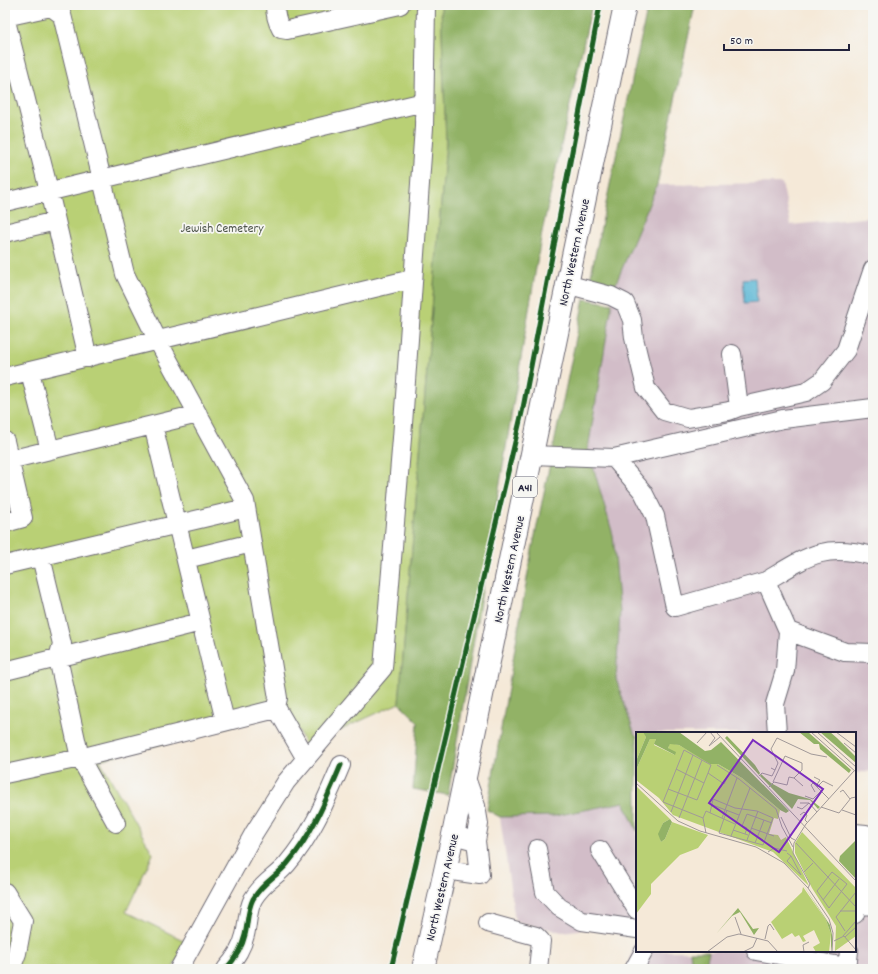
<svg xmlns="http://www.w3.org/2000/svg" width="878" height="974" font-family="Dekko,sans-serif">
	<rect width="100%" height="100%" fill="#f6f6f2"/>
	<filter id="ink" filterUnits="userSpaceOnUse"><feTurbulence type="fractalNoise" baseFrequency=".025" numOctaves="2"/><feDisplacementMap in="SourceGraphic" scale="8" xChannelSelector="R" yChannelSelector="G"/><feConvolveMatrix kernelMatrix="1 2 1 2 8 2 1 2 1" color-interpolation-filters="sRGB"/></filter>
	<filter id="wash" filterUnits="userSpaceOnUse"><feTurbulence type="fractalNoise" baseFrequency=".012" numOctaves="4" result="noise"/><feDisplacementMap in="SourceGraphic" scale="16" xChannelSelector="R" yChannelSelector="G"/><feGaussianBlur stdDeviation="0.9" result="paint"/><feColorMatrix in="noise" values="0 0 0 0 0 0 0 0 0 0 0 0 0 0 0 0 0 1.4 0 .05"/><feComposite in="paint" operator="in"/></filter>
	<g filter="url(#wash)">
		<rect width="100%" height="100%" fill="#f5e9d8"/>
		<path fill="#d2bdc8" d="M782,183L791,225L873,217V771L855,773V733H637V736L634,734L616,679L620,612L613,535L588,449L614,288L657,185Z
			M624,802L637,831V951H690L692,969H628L636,935L585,929L562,932L515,921L500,817L555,816Z
			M855,883H873V969H705L709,951H855Z"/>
		<path fill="#b9d074" stroke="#6e7958" d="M5,5H441L446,143L399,703L306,746L289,711L100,760L153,854L126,912L187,942L172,969H5Z"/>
		<path fill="#92b266" stroke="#5a6a50" d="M441,5H592L542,232L448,795L413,789L418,722L399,703L446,143Z
			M648,5H695L657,185L614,288L590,279Z
			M584,299L612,304L588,449L613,535L620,612L616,679L634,733L637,736V831L624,802L555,816L500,817L487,810L531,555Z
			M690,951H709L705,969H692Z"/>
		<path fill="#56b5d4" stroke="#3c6c88" d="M755,278L757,302L745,303L743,279Z"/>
	</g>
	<g filter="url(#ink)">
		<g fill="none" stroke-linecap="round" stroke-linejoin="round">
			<g stroke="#6c6872" stroke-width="20">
				<path id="minor" d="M275,5C275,14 276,20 281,29L287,30L400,5
					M5,17L51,7L62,15L125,274L158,341L245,501L278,698L276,707L272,710L80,758L5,774
					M5,17L49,191L88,358
					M5,202L424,102
					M5,233L56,221
					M566,284L611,296L625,303L632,320L634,338L646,388L664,411L688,418L729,411L739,407L732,354
					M30,372L50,450
					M5,377L412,279
					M739,407L806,392L822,381L846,350L873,269
					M153,425L225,721
					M5,441L23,518L5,523
					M531,455L614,458L783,419L873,408
					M614,458L643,492L655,516L675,607L766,581L788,631L845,652L873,653
					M9,460L198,414
					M41,557L62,644L58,658L80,758L116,823
					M186,559L252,543
					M5,565L246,508
					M766,581C808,556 823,543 873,556
					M5,671L201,622
					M276,707L306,759
					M777,733L775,704L785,671L788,631
					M465,775L476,806L479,824L476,841
					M855,833L866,834L859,892
					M537,849L545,892L559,907L582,921L637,929
					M600,850L637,910
					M445,870L480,875L476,841L453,835
					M5,892L23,921L17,953L11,969
					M857,904L873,906
					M855,914L859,892L873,891
					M488,923L536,936L541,941L538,969
					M756,951L847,967
					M179,969L254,833L286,782L383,668L402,438L424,127L426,5
					M226,969C235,959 242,948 245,935C248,923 247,911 253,899C263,882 275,878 287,864C312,835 326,800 341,765
					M634,969L644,951
					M847,969L849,951"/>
			</g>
			<g stroke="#6c6872" stroke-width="24">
				<path id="highway" d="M423,969L453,835L625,5"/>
			</g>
			<use href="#minor" stroke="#fff" stroke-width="18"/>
			<use href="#highway" stroke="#fff" stroke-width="22"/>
			<g stroke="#f6f6f2" stroke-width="8">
				<path id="cycleway" d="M226,969C235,959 242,948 245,935C248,923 247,911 253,899C263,882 275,878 287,864C312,835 326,800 341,765
					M391,969L523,408L600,5"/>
			</g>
			<use href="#cycleway" stroke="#1b5e20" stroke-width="5"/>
		</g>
	</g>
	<g text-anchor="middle" stroke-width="3.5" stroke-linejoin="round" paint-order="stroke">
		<rect fill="#f6f6f2" stroke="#626272" stroke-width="1" x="513" y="477" width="24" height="20" rx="3"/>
		<g font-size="12" font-weight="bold" fill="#22223b">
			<text x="525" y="491">A41</text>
		</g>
		<g font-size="13" fill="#4f564c" stroke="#f6f6f2">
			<text x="222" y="232">Jewish Cemetery</text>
		</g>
		<g font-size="13" fill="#22223b" stroke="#f6f6f2">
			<text transform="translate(573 252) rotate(-78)" y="5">North Western Avenue</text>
			<text transform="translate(508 569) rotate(-78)" y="5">North Western Avenue</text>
			<text transform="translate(441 887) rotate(-77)" y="5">North Western Avenue</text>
		</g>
	</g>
	<g transform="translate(636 732)">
		<rect width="220" height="220" fill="#f5e9d8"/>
		<path d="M0,0L9,1L10,5L0,29ZM14,7H20L18,13L39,23L32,16L34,11L43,13L74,31L82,32L106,46L144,78L142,87L138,86L133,102L142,103L145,108L150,105L173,154L137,120L37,83L23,66L0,48V38ZM0,54L34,87L27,91L23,102L25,110L29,107L36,90L72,103L62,116L44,123L15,152V162L0,182ZM166,100L220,156V204L199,219L200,194L176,156L159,121V111ZM167,155L190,188L195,202L193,220H180L177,215L184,211L178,198L167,204L170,209L167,210L163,203L159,205L156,201L146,207L135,190L166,160Z" fill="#b9d074"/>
		<path d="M7,0H43L69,19L75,18L85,10L153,79L150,81L144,78L106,46L82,32H74L43,13L34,12L32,16L40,20L39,23L18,12L20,7H14L0,38V29L10,5ZM163,0H172L215,38L213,41L184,17L183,12H178ZM184,0H194L201,6L220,25V31ZM91,4L119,33L124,41L123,43L89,6ZM125,42L135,51L153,61L174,67L184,75L182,77L174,68L162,67L156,77L124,44ZM34,87L36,90L29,107L25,110L22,102L27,91ZM220,108V147L203,129L204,124ZM166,151L194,193L197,208L195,220V202L190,188ZM102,176L117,197L123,196L118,203L104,180L96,184L80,202Z" fill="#92b266"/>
		<path fill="none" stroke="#a19999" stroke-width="1" d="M74,0L79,6L73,14L84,5M80,0L220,149M175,0L220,40M181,0L220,35M200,0L220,15M61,11L71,0M208,11L220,21M81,33L103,47L140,77L146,95L157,115M40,37L68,51L72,41M139,38L142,31L135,17L141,6L175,22L191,25M123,44L126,41L136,44L139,38L135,36M178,45L184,48L180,54L193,67M158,46L167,54M0,51L42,89L64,99L120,115L148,131L172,156L193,187L197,201L196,220M133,55L138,50L151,53L153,45L158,46L166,38V31L149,24L137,50M181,55L187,49L197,54M32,57L61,68L68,51M179,60L175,53L177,51L180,54M204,60L207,58L214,67M169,64L177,67L185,59M164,71H173L181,80M74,72L103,83M161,75L166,77L173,71M185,75L203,81L215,66L220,65M206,78L220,83M35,80L57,23M74,81L77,67L99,76L121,79L137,86L127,113L83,101L91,78M111,82L136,91M164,83L168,80L171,83L169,88L171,90M145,85L155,106L159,108M43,86L66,28M67,86L27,70L48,18L75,33L72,41L88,52L94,40M86,86L101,46M100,91L111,96L109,102M106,94L111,82M115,96L138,104M97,98L112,103M70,101L67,86L70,79L99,92M95,104L114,56M111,108L122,79M119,111L128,88M160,111L220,175M132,120L138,116L151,119M151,121L155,124L165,143L151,129L155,124M168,140L177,131M196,140L211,152L193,176L181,159ZM172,156L174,152L157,121L158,111L170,92L218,39M187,168L203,147M204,179H220M99,185L105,202M209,199L200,185L220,160M207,204L220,189M209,205L220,195M129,207L132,194L134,192L138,198M198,209L208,204L220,218M71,220L91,205L103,202L132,209L142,220M107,220L117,215L121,206M168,220L167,213L173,210"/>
		<path fill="#7b2cbf" fill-opacity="0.15" stroke="#7b2cbf" stroke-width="2" d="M117,8L187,57L143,120L73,71Z"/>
		<rect width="220" height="220" fill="none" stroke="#22223b" stroke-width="2"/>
	</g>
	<rect width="878" height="974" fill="none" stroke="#f6f6f2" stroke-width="20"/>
	<path d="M724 44v6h125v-6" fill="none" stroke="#22223b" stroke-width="2"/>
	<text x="730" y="44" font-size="12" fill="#22223b" stroke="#f6f6f2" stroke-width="3" paint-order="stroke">50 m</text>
</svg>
